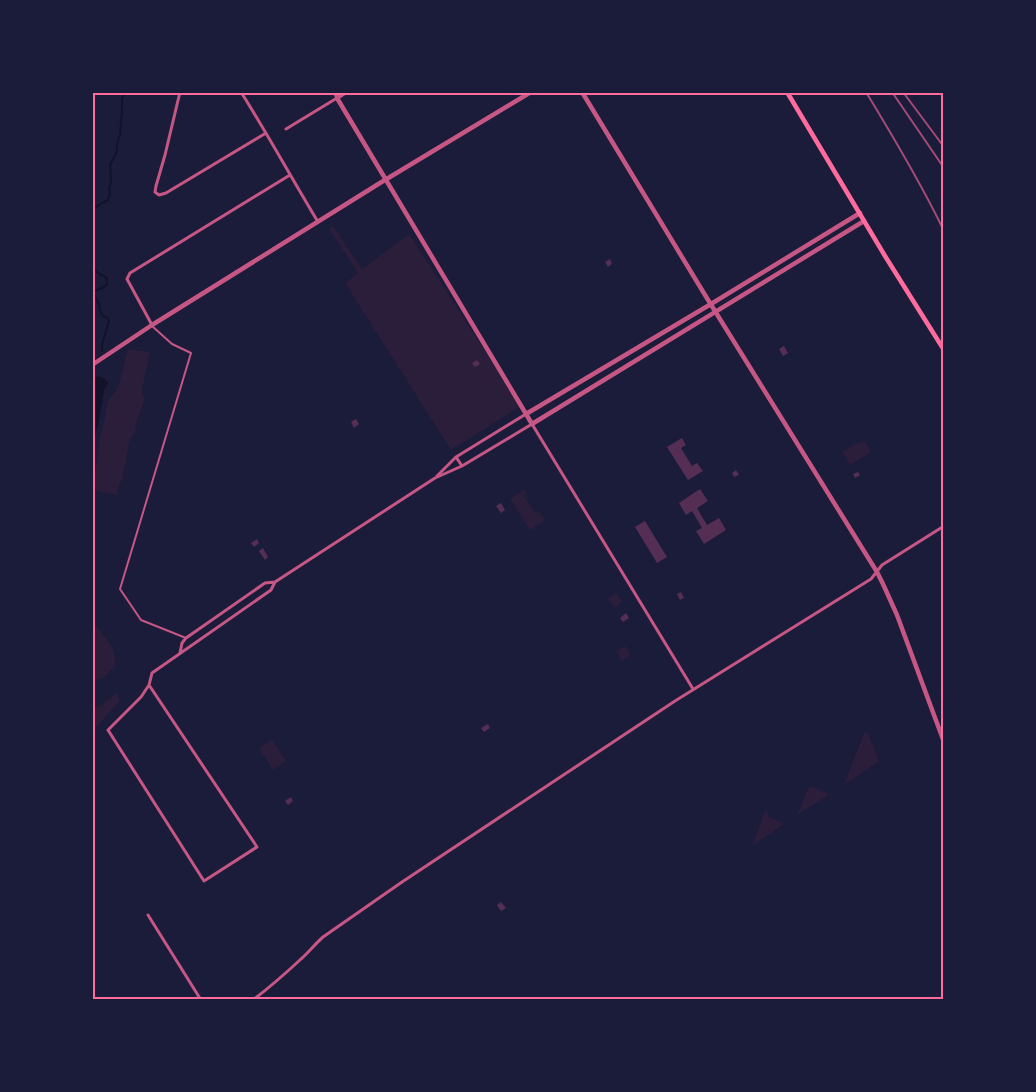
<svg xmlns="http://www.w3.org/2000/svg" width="1036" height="1092" font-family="'IBM Plex Sans',sans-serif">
	<rect width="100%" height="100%" fill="#1b1b3a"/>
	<path fill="#2a1e3b" d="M333,226L362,269L409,234L521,406L451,450L345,283L358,273L329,229Z
		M128,349L150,352L141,394L145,397L141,411L136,423L135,432L130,439L122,481L120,482L117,495L93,490V481L96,469L100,437L104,422L108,401L118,388Z
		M864,440L871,452L850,465L842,452L859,442L860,443Z
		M525,489L527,493L524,496L535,513L539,511L545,520L530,530L510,499Z
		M616,593L622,602L614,608L608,598Z
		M93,625L97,627L113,648L116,665L103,678L93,681Z
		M625,646L631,655L622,661L616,651Z
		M116,693L120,701L93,730V709L102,705Z
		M866,732L868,733L879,761L844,785L864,733Z
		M272,740L286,761L273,770L259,748Z
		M810,787H813L830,794L797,815L808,788Z
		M765,812H767L769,817L784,824L752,846L764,813Z"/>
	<path fill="#12122b" d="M98,376L104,378L108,383L104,390L99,421L93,444V379Z"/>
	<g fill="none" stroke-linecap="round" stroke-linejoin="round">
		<path stroke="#12122b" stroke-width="2" d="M92,210L102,203L108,200L110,194L109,188L111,182L110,165L117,151V144L120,135L122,112V98L126,92
			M92,267L99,274L104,276L107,279V284L104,287L93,292L99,304L100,311L103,316L107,317L109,321L102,344V351"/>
	</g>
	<path fill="#542f53" d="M610,259L612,264L608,267L605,262Z
		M784,346L788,353L783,356L779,349Z
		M477,360L480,364L475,367L472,363Z
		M356,419L359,424L354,428L351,422Z
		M682,438L686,445L681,448L692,466L697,463L703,471L688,480L667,447Z
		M736,470L739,475L734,477L732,473Z
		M858,472L860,475L855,478L853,474Z
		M700,489L708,501L697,508L707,525L719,518L726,530L704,544L696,531L702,528L692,511L686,515L679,503Z
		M501,503L505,510L501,513L496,506Z
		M645,521L667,557L657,563L635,527Z
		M257,539L259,543L254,547L251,543Z
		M263,548L268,557L265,560L259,551Z
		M681,592L684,598L680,600L677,594Z
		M626,613L629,618L623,622L620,618Z
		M488,724L490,728L484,732L481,728Z
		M291,797L293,801L288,805L285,801Z
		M501,902L506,908L501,911L497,905Z"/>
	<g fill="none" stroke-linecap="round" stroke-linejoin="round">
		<path stroke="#c65784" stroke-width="2" d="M152,326L172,344L191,353L120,589L141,620L186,638"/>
		<path stroke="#c65784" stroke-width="3" d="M180,92L165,155L156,186L155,192L159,195L166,193L266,133
			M241,92C268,135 292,179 318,222
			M286,129L337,98L334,92
			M152,325L127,279L130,273L290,175
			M456,457L462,466
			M437,476L456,457L526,414
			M180,653L182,643L186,638L265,583L275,582
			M149,685L257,847L204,881L108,730L141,697L149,685L152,673L271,590L275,582L435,478L462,466L532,424L693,689
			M148,915L201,1000
			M253,1000C270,987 286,973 301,959C309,952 315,944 323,937L402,882L675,701L871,579L882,565L944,526"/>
		<path stroke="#c65784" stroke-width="4.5" d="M346,92L337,98L532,424L864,221
			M582,92L705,295L877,572L883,584L897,615L944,742
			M92,365L152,325L380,183L531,92
			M526,414L711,304L860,213"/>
		<path stroke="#ff6b9d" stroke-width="4.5" d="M787,92L885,256L944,350"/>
		<path stroke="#a44b75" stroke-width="2" d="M866,92C894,138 921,183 944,231
			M892,92L944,168
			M903,92L944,147"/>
	</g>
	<rect width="1036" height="1092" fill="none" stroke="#1b1b3a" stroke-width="188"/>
	<rect x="94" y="94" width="848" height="904" fill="none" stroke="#ff6b9d" stroke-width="2"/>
</svg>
